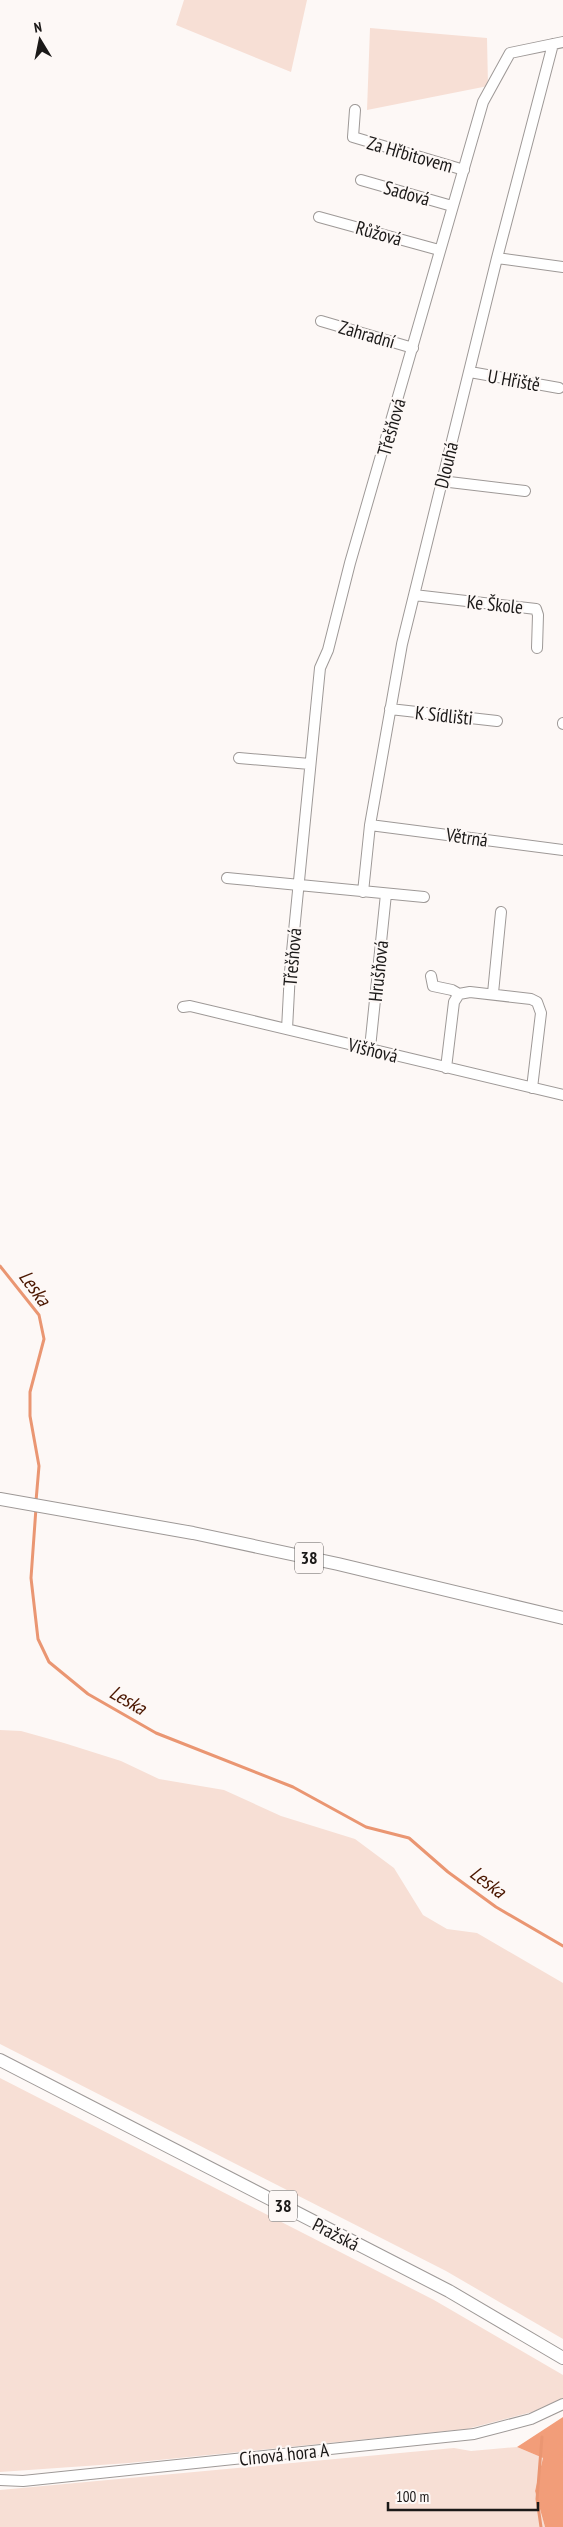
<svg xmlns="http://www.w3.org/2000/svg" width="563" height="2527" font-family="'PT Sans Narrow',sans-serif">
	<rect width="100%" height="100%" fill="#fdf8f6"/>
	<path fill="#f7dfd5" d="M184,0H307L291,72L176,25Z
		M370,28L487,38L488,86L367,110Z
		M0,1730L21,1731L64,1743L121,1761L159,1779L224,1790L281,1816L355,1839L394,1868L423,1915L447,1929L477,1933L563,1983V2339L446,2271L0,2044Z
		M0,2078L434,2300L563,2375V2398L532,2412L467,2429L129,2463L0,2472Z
		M517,2447L543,2458L535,2491L545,2527H0V2490L454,2448L471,2451Z"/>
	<path fill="#f29d79" d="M563,2417V2527H545L535,2491L543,2458L517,2447Z"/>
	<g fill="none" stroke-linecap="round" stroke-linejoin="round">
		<path stroke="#ea9672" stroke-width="3" d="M0,1266L39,1315L44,1339L30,1392V1416L39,1466L36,1501
			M36,1508L31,1578L38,1639L49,1662L88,1694L156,1733L293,1787L366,1827L409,1838L448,1872L496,1907L563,1946
			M541,2527L537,2499L542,2437"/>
		<g stroke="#9e9997" stroke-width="12">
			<path id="minor" d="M355,110L353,137L464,170
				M361,180L452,206
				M319,217L439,250
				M497,258L563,267
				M321,321L413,348
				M470,372L559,388
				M441,481L525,491
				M414,595L536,609L538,615L537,648
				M390,709L497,721
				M563,723V724
				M239,758L310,764
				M370,825L563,850
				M227,878L424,897
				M363,892L370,825L402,644L497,258L553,44
				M431,976L433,986L452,990L459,994
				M493,993L501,912
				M183,1007L190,1006L563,1095
				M287,1029L290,972L320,668L328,650L350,563L483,102L510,53L563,42
				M370,1048L386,894
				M446,1068L454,1002L459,994L470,992L531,999L537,1002L541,1013L532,1088
				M0,2480L23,2481L474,2434L531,2419L563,2404"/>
		</g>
		<g stroke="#9e9997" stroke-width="14">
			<path id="major" d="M0,1499L193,1533L338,1564L563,1618
				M0,2060L449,2291L563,2358"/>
		</g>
		<use href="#minor" stroke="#fff" stroke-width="10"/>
		<use href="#major" stroke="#fff" stroke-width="12"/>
	</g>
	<g text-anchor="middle" stroke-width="4.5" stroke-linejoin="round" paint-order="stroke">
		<g fill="#fdf8f6" stroke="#5f5c5b" stroke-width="1">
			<rect x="295" y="1542.5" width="28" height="31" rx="4"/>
			<rect x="269" y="2190.5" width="28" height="31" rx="4"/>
		</g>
		<g font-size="18" font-weight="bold" fill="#1b1918">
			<text x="309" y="1564">38</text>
			<text x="283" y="2212">38</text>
		</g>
		<g font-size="19" fill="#1b1918" stroke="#fdf8f6">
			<text transform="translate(410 154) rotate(16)" y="7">Za Hřbitovem</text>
			<text transform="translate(407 193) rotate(16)" y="7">Sadová</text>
			<text transform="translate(379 233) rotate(16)" y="7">Růžová</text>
			<text transform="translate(367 334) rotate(16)" y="7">Zahradní</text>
			<text transform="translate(514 380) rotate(10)" y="7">U Hřiště</text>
			<text transform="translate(391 427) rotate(-74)" y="7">Třešňová</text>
			<text transform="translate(446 465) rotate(-76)" y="7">Dlouhá</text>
			<text transform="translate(495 604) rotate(6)" y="7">Ke Škole</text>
			<text transform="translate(444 715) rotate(6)" y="7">K Sídlišti</text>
			<text transform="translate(467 837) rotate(8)" y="7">Větrná</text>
			<text transform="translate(292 957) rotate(-85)" y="7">Třešňová</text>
			<text transform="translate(378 971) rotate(-84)" y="7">Hrušňová</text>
			<text transform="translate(373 1050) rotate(14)" y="7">Višňová</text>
			<text transform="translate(336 2234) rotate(27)" y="7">Pražská</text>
			<text transform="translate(284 2454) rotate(-6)" y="7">Cínová hora A</text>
		</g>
		<g font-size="20" font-style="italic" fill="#4b1700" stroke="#fdf8f6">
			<text transform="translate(35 1288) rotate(54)" y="7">Leska</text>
			<text transform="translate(128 1700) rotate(30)" y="7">Leska</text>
			<text transform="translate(488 1882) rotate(37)" y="7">Leska</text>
		</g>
	</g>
	<g transform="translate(40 40) rotate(350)" stroke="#fdf8f6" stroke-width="4" paint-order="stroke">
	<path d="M0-4L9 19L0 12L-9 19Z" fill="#1b1918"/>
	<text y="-8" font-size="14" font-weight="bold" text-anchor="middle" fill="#1b1918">N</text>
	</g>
	<path d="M388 2502v8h150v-8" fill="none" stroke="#1b1918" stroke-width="2.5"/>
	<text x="396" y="2502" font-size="15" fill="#1b1918" stroke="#fdf8f6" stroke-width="4" paint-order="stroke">100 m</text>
</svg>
